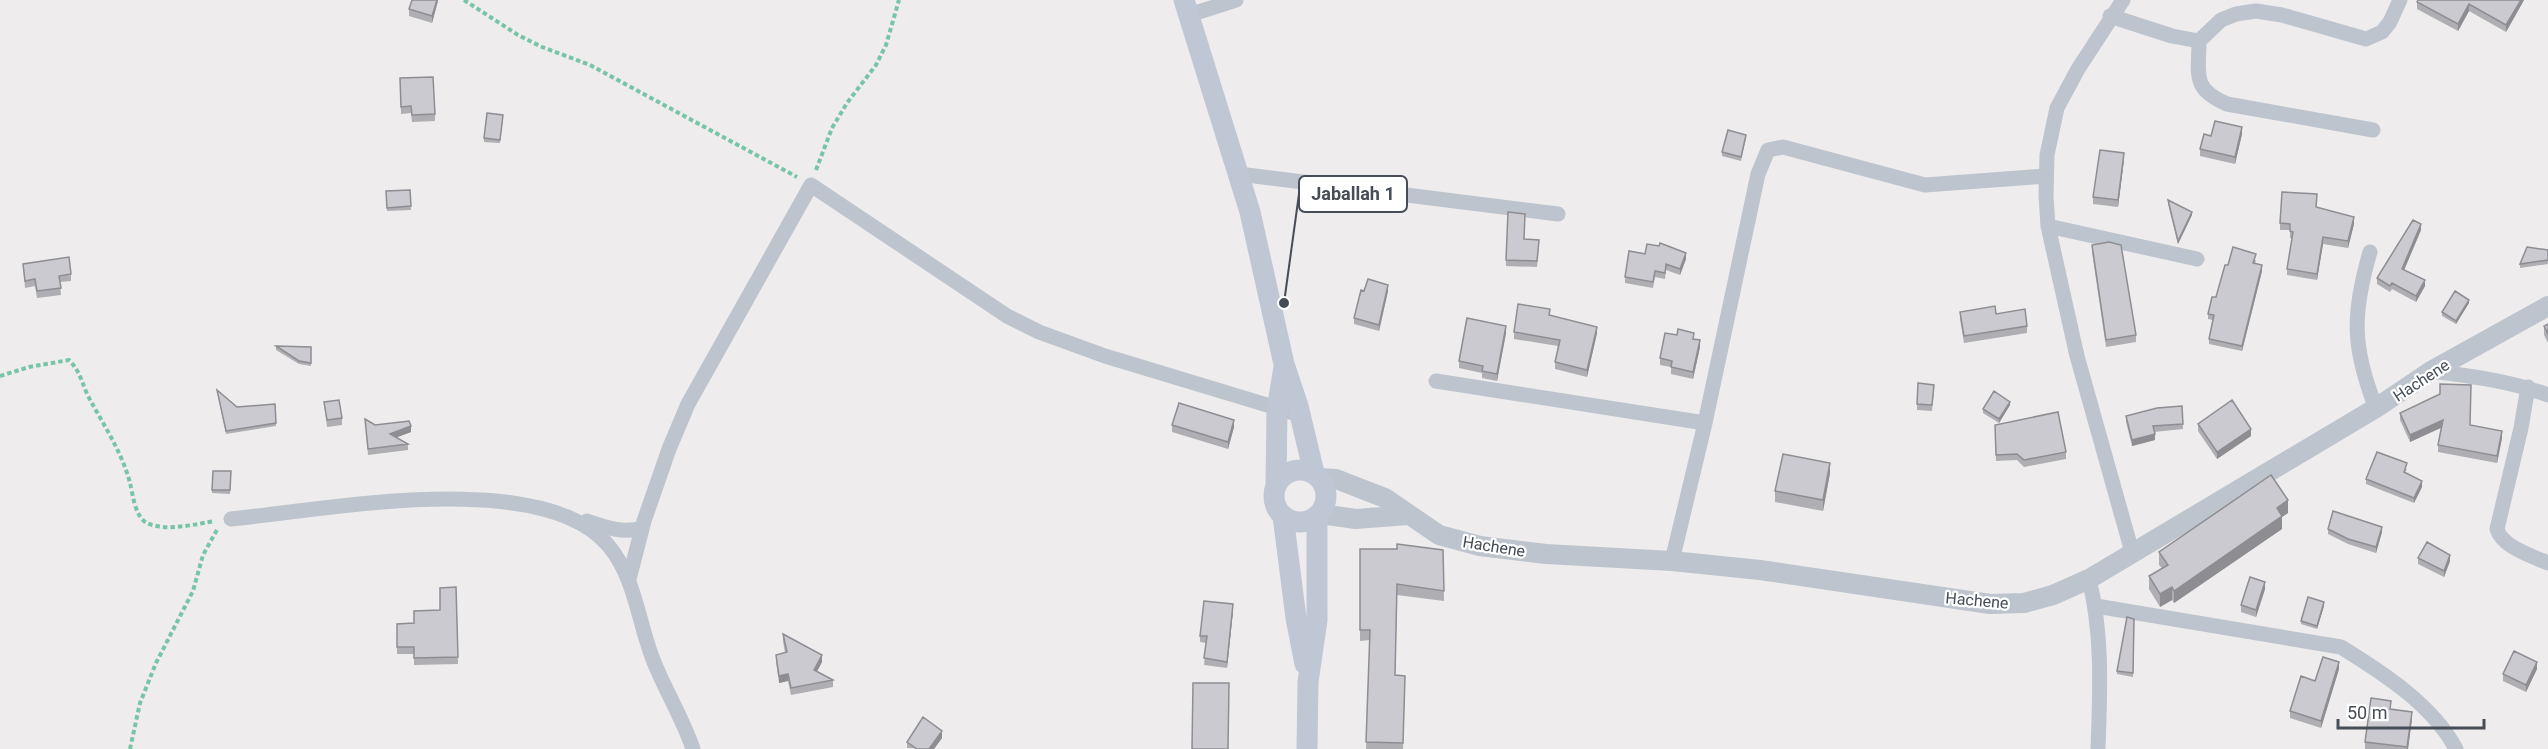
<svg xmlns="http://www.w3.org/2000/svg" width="2548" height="749" font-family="Roboto,sans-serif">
	<rect width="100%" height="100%" fill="#eeecec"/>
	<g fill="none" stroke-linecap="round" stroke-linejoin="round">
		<path stroke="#77c5a6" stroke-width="4" stroke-dasharray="4.5 3" stroke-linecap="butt" d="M464,0L518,35L542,47L590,65L797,177
			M816,170L832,128L847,103L876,65L886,45L899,0
			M0,376L29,367L69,360C80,371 82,383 88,396C103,424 122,452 130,483C133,495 135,517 147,523C166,532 196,524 215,521
			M130,749L140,703L156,663L193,591L203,555L218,528"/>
		<path stroke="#bec4cd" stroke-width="15" d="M2123,0L2078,69L2057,108L2047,155L2046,196L2048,226L2077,356L2132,552
			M1189,15L1236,0
			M2110,16L2172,36L2199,41L2221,20L2236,14L2256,11L2282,15L2366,39L2382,32L2390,22L2400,0
			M2199,41C2199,74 2191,89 2227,104L2373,130
			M1239,174L1558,214
			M2048,226L2197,259
			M2370,252C2352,314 2352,348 2376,408
			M2431,371C2471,376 2510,381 2548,395
			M1436,381L1705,423
			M2528,387L2521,428L2497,529C2502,547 2532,556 2548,563
			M231,519C323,510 542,467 608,545C636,578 638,623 654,662C666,692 683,719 693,749
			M587,521C605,527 623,534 642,528
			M1672,561L1705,423L1758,174L1768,150L1783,147L1925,185L2046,176
			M629,579L644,521L669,449L688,404L811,185L1007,316L1039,332L1105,356L1300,415
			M2089,579C2103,635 2100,692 2098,749
			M2096,606L2341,647C2383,673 2433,705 2456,749"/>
		<path stroke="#bec4cd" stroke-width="20" d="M1320,478L1336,479L1385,498L1439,535L1480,546L1546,554L1672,561L1760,570L1990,604L2024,603L2053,595L2089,579L2376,408L2431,371L2548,306
			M1320,514L1356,519L1408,515"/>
		<path stroke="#bfc7d4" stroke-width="21" d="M1184,0L1250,212L1284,364L1298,406L1314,473
			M1274 496a26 26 0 1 1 52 0a26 26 0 1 1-52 0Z
			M1276,484L1277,410L1284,367
			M1283,516L1296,618L1305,664
			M1307,749L1308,682L1317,620V516"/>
	</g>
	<path fill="#aeaeb3" d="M438,0L432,23L409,16V9Z
		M2524,0L2506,32L2469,11L2458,31L2417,9V2Z
		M400,78L435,114V121L412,122L411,113L401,114Z
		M503,118L500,143L484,142V138Z
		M2242,134L2235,164L2200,156V149L2211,136Z
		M1746,138L1741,161L1722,156V152Z
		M2124,160L2118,207L2093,204V197Z
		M410,190L411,210L387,211L386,191Z
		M2168,200L2192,215L2178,244L2168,204Z
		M2316,207L2354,224L2348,248L2323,244L2317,280L2287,275V269L2292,238H2290V230H2280V223Z
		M2421,230L2404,270L2425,286L2416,302L2392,289L2390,292L2377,284V278Z
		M1524,239L1539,246L1537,267L1506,266V260Z
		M2092,245L2136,335V342L2106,347L2092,252Z
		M2548,250V264L2520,268V264Z
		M1629,251L1686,259L1680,275L1666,270L1665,279L1655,277L1653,288L1625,283V277Z
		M2256,260L2255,264L2262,271L2242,351L2209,344V339L2213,320L2208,319V314L2216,297L2228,265Z
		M23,264L71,274V281L60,282L61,295L37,298L35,286L25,288Z
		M1364,291H1388L1379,331L1354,324V318Z
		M2469,303L2456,324L2442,316V312Z
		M1960,312L1996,314L2027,326V333L1964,343L1960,319Z
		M1550,315L1597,333L1587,377L1555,369V362L1558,346L1514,339V332Z
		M2548,324V343L2544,335V326Z
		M1506,333L1497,381L1482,378V373L1459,368V361Z
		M1694,339L1700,347L1693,379L1671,374V367L1660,365V358Z
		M276,346L311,347V366L299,364L276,350Z
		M217,390L237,407L275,404L276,426L226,434Z
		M1934,391L1932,411L1917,410V404Z
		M324,402L342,418V425L327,427Z
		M2010,405L1999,423L1983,413V409Z
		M2182,406L2183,429L2154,432L2155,440L2132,446L2126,422V416Z
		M2400,413L2471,425L2502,438L2497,463L2438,452V445L2441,427L2410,442L2400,420Z
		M365,419L375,425L411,432L396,437L408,444V450L368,455Z
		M2198,424L2251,436L2217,459L2198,431Z
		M1172,425L1234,427L1228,449L1172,432Z
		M1995,425L2066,452V459L2024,467L2017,460L1996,461Z
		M2407,469L2405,473L2422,487L2414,503L2366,484V479Z
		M231,471L230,494L212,493V490Z
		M1830,473L1823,511L1775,502V491Z
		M2288,513L2282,517V529L2174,603L2172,600L2160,607L2149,589V576L2162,568L2159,565V552Z
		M2328,529L2382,532L2376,553L2348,544L2328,534Z
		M1360,549L1443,550L1444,601L1397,595L1395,675L1405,676L1403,749H1366L1370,640L1360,641Z
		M2418,558L2450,561L2444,577L2418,564Z
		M456,587L458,664L414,665V654H397V624L414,623L440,610Z
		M2265,589L2256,617L2241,612V605Z
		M2324,606L2317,629L2301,624V621Z
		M1233,611L1227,668L1204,665L1206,643L1200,642V636Z
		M2134,619L2133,677L2117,674V671Z
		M783,634L822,662L817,671L833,680V687L791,695L788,681L779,683L776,662V655L785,653L783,641Z
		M2339,669L2321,728L2290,718V711L2315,681Z
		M2537,669L2526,692L2503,681V674Z
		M2391,709L2412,719L2408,749H2365V742Z
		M942,738L934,749L907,748V742Z"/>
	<path fill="#8d8d92" d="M437,0H438V1L432,23V16Z
		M2521,0H2524L2506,32V25Z
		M2469,4V11L2458,31V24Z
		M2242,127V134L2235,164V157Z
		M2124,153V160L2118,207V200Z
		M2192,212V215L2178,244V241Z
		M2354,217V224L2348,248V241Z
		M2421,224V230L2402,275V269Z
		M2323,237V244L2317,280V274Z
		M1686,253V259L1680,275V269Z
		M2262,265V271L2242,351V346Z
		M2425,280V286L2416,302V296Z
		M1388,285V291L1379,331V325Z
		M2469,300V303L2456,324V321Z
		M1506,326V333L1497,381V374Z
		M1597,327V333L1587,377V370Z
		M1700,340V347L1693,379V372Z
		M2010,402V405L1999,423V419Z
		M1234,420V427L1228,449V442Z
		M2443,420V427L2410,442V435Z
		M411,426V432L390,440V434Z
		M2251,429V436L2217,459V452Z
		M2502,431V438L2497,463V456Z
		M2155,434V440L2132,446V440Z
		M1830,463V473L1823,511V500Z
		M2422,481V487L2414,503V498Z
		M2288,500V513L2282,517V529L2174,603V591L2277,508Z
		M2382,527V532L2376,553V547Z
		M2450,555V561L2444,577V571Z
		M2265,582V589L2256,617V610Z
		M2172,587V600L2160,607V594Z
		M2324,602V606L2317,629V626Z
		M1233,604V611L1227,668V662Z
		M822,655V662L814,677V670Z
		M2339,662V669L2321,728V721Z
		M2537,662V669L2526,692V685Z
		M788,674V681L779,683V676Z
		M2412,712V719L2408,749H2407Z
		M942,731V738L934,749H929Z"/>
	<path fill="#cacad0" stroke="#8d8d92" stroke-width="1.5" d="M412,0H437L432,16L409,9Z
		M2418,0H2521L2506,25L2469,4L2458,24L2417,2Z
		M433,77L435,114L412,115L411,106L401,107L400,78Z
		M487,113L503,115L500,140L484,138Z
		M2215,121L2242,127L2235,157L2200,149L2204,134L2211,136Z
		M1728,130L1746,135L1741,157L1722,152Z
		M2100,150L2124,153L2118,200L2093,197Z
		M410,190L411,206L387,208L386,191Z
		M2282,192L2317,194L2316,207L2354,217L2348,241L2323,237L2317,274L2287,269L2293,232L2290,231V224L2280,223Z
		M2168,200L2192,212L2178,241Z
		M1508,212L1525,214L1524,239L1539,240L1537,261L1506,260Z
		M2413,220L2421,224L2402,269L2425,280L2416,296L2392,283L2390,286L2377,278Z
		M2109,242L2121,245L2136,335L2106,340L2092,245Z
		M1660,243L1686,253L1680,269L1666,264L1665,273L1655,271L1653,282L1625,277L1629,251L1645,254L1647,244L1659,246Z
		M2233,247L2256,254L2253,263L2262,265L2242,346L2209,339L2214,315L2208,314L2212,297H2216L2225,265H2228Z
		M2527,247L2548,250V260L2520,264Z
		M69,257L71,274L59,276L61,288L37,291L35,279L25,281L23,264Z
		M1368,279L1388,285L1379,325L1354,318L1361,290L1364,291Z
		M2455,291L2469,300L2456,321L2442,312Z
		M1518,304L1550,309L1549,315L1597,327L1587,370L1555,362L1560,340L1514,332Z
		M1995,306L1996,314L2025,309L2027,326L1964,336L1960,312Z
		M1467,318L1506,326L1497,374L1482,371L1483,366L1459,361Z
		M2548,324V334L2544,326Z
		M1678,329L1694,333L1693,339L1700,340L1693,372L1671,367L1672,361L1660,358L1665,333L1677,335Z
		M276,346L311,347V363L299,361Z
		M1918,383L1934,385L1932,405L1917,404Z
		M2440,384L2471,385L2470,425L2502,431L2497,456L2438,445L2443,420L2410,435L2400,413L2440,394Z
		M217,390L237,407L275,404L276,423L226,431Z
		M1994,391L2010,402L1999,419L1983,409Z
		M339,400L342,418L327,420L324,402Z
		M2232,400L2251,429L2217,452L2198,424Z
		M1179,403L1234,420L1228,442L1172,425Z
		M2182,406L2183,424L2153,426L2155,434L2132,440L2126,416L2157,408Z
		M2058,412L2066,452L2024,460L2017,454L1996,455L1995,425Z
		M365,419L375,425L409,421L411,426L390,434L408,444L368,449Z
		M2377,452L2407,463L2404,472L2422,481L2414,498L2366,479Z
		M1783,454L1830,463L1823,500L1775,491Z
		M213,471H231L230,490H212Z
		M2271,475L2288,500L2277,508L2282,516L2174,591L2172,587L2160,594L2149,576L2168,565L2159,552Z
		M2333,511L2382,527L2376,547L2348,539L2328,529Z
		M2427,542L2450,555L2444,571L2418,558Z
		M1397,544L1443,550L1444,591L1397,584L1395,675L1405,676L1403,743L1366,742L1370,630H1360V549H1397Z
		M2250,577L2265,582L2256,610L2241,605Z
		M456,587L458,657L414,658V647H397V624L414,623V611L440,610V588Z
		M2308,597L2324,602L2317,626L2301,621Z
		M1204,601L1233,604L1227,662L1204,658L1207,636H1200Z
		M2127,617L2134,619L2133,673L2117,671Z
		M783,634L822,655L814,670L833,680L791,688L788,674L779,676L776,655L787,652Z
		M2514,651L2537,662L2526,685L2503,674Z
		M2323,657L2339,662L2321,721L2290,711L2301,676L2315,681Z
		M1193,683H1229L1228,749H1192Z
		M2371,698L2391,701L2390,709L2412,712L2407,747L2365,742Z
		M923,717L942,731L929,749H917L907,742Z"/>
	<g text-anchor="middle" stroke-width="4.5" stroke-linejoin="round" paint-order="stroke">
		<g font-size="16" fill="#464d57" stroke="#fff">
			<text transform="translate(2421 380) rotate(-33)" y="6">Hachene</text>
			<text transform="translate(1494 546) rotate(9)" y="6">Hachene</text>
			<text transform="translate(1977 600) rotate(5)" y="6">Hachene</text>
		</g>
	</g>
	<path fill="none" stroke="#464d57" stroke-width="2" d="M1284 303L1299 194"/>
	<circle fill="#464d57" stroke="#fff" stroke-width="2" cx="1284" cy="303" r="6"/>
	<rect fill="#fff" stroke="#464d57" stroke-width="2" x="1299" y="176" width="108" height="36" rx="6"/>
	<g font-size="18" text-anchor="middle" font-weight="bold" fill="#464d57">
		<text x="1353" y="200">Jaballah 1</text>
	</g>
	<path d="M2338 719v9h146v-9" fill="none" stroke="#464d57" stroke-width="3"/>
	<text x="2347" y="719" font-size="18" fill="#464d57" stroke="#ffffff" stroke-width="4.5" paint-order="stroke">50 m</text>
</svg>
